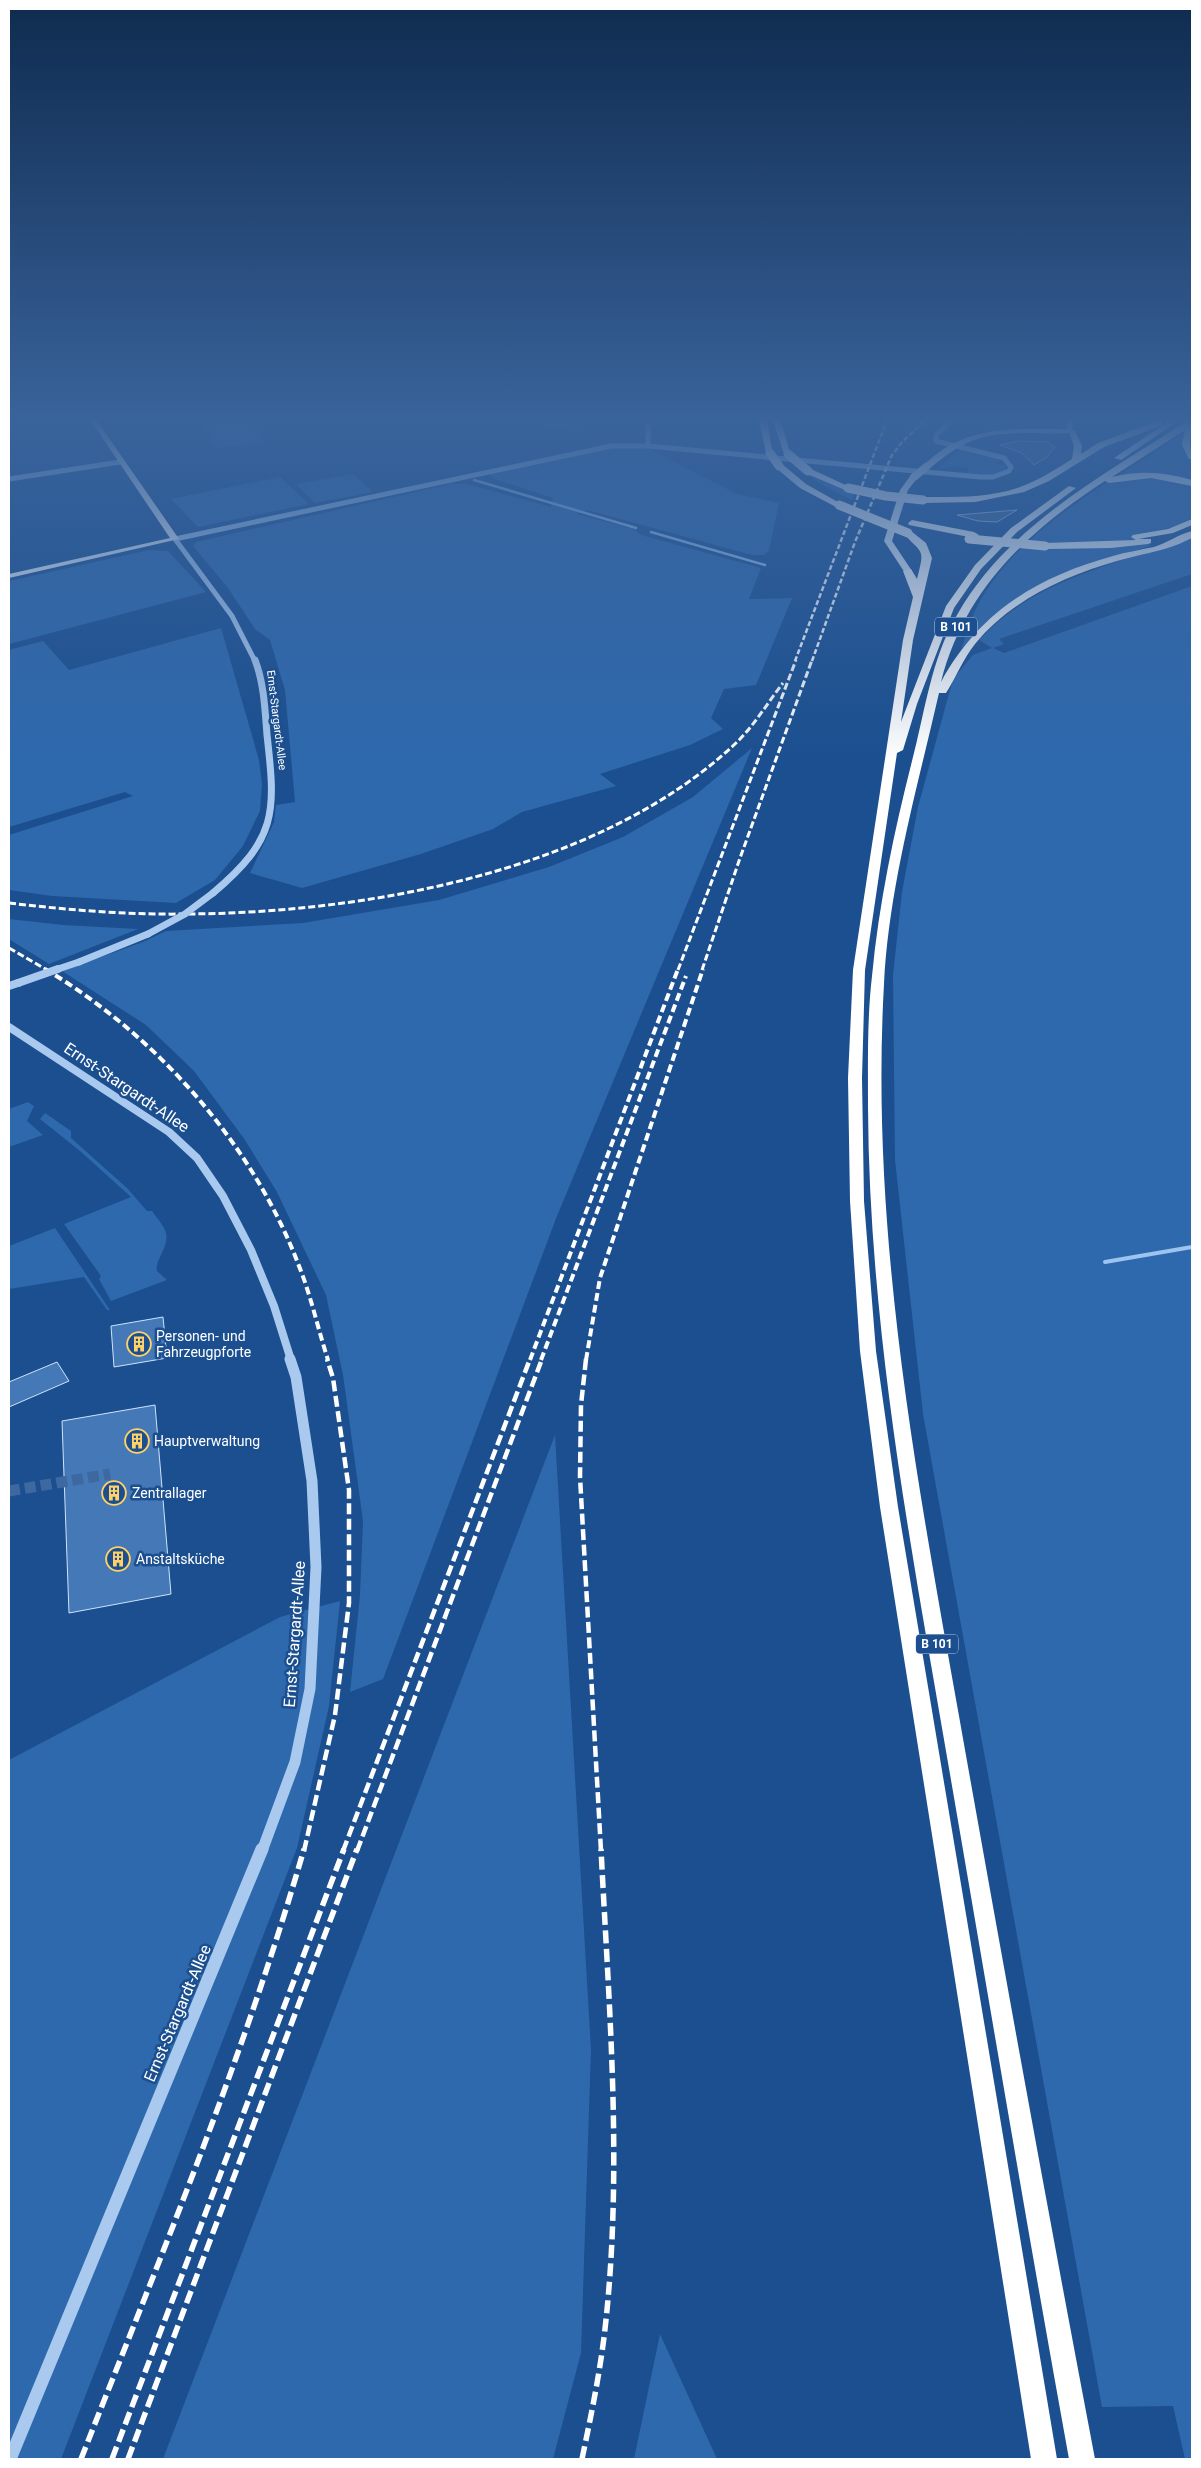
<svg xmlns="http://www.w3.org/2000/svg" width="1201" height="2468" font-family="Roboto,sans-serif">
	<rect width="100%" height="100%" fill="#1b4f8f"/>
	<path fill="#2e69ad" d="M249,415L266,442L216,448L203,426L212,425L209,420Z
		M529,415H632L644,421L545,427Z
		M1192,432V518L1173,527L1140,535L1151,546L1102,560L1007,605L991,618L961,649C967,634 971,617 979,603C1022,526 1109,483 1180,436Z
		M610,448H647L737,494L779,503L769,550L764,555H752L587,510L577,514L633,529L641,535L761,568L749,599L792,598L756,685L724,689L711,718L723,729L690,745L600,774L616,786L522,812L493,829L421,854L302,888L250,873L274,822L276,805L295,802L285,690L270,640L255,629L228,588L193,546L196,542L451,484H467L551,507L553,498L495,479L490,474Z
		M960,452L997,459L1001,462H996L998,464L1005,465L1006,467C999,477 976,478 967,472L969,468L954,466L937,469L954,454Z
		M805,473L855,493L852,500L821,484Z
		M353,474L373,492L315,503L296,484Z
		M280,477L309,504L198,527L171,499Z
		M1192,537V574L999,639L1004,644L993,648L1004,653L1192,586V2459H1185L1173,2406L1102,2407L923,1414L895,1160L893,975L902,892L918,807L953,679L973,655L992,648L979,640C1036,578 1116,565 1192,537Z
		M149,550L168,551L206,592L9,644V581Z
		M221,628L259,760L262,784L260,811L243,846L215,880L176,903L52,896L9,890V835L133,796L125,792L9,827V650L43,641L69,670Z
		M752,748L557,1216L383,1679L350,1692L360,1595L363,1521L343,1375L326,1295L277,1192L245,1140L194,1071L146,1025L62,971L143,942L166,931L303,923L439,900L549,867L623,837L693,797Z
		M9,919L63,925L138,929L49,964L9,939Z
		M28,1102L34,1106L27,1121L43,1135L9,1147V1109Z
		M45,1113L71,1131V1138L127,1188L147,1211H152C165,1229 172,1233 161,1255C158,1261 156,1265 157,1271L167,1280L111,1301L99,1279L101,1276L64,1224L131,1197L80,1151L40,1119Z
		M55,1228L110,1310H107L84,1277L9,1289V1246Z
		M555,1435L591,2050L581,2353L553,2459H163Z
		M340,1601L329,1706L297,1848L61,2459H9V1760L280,1617Z
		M660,2334L717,2459H634Z"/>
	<path fill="#3c6290" stroke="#9cc4f0" d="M1018,441L1047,442L1055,447L1047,457L1034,465L1022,453L1000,445Z
		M1017,510L997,522L978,521L957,515Z"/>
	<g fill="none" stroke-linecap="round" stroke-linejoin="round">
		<path stroke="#9cc4f0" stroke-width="2.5" d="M474,480L636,528
			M651,532L765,565"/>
		<path stroke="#9cc4f0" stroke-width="4" d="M1105,1262L1192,1247"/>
	</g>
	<path fill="#4478b7" stroke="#cfe3fa" d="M163,1317L167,1358L114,1367L111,1326Z
		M57,1362L69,1381L9,1407V1382Z
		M155,1405L171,1594L69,1613L62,1421Z"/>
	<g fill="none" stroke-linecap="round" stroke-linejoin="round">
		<path stroke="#3d69a0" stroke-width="11" stroke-dasharray="11 5" stroke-linecap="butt" d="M9,1491L110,1474"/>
		<path stroke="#a9c9ee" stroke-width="5" d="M648,424V446
			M9,479L120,462
			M175,539L611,446H648L980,477H993L1009,471L1011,467L1004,458L936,441V435L956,415
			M175,539L232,616L255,661"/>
		<path stroke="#a9c9ee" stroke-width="7" d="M213,893C277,839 276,813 267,735C265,710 264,683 255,660
			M79,962L148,934"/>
		<path stroke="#a9c9ee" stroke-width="8" d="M9,986L18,983
			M9,1027L169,1132L197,1158L223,1196L251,1250L274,1306L291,1360"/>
		<path stroke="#a9c9ee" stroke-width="11" d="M262,1851L295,1762L310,1689L316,1567L312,1481L296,1377L290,1359"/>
		<path stroke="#a9c9ee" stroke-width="13" d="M10,2459L262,1849"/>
		<path fill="#f0f6ff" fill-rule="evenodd" d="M87,415H93L179,539L9,578V574L170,538Z
			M1069,415H1075L1072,423L1073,432C1060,435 1045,433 1031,433C982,433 966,438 929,469L922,467C963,424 1013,429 1067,429L1066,423Z
			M911,475L918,477L908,490L892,541L912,571L908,573H905L884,541L900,490Z"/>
		<path fill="#fff" fill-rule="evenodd" d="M758,415H766L773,455L766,453Z
			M771,415H779L791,456L784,454Z
			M1178,415H1187L1121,460L1114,458L1163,425L1104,447L1049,481L1024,492L975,502L923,503L919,500L923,497C955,497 990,498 1020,487C1039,480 1055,470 1072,459L1074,446L1068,429L1075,431L1082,446L1081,454L1098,443L1157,421H1163V425Z
			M1189,420H1192L1190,442L1192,459H1189L1182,445L1185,430L1112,477C1139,470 1166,472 1192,480V486L1151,478L1109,483L1105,481C1028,531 964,590 941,682C979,612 1037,577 1113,556C1126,552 1140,550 1154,547C1167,543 1179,534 1192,531V538L1179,544C1159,552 1137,555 1117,561C1064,576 1010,601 975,644C963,659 956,677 946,693H939C917,789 889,886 884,984C870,1231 916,1475 959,1716C1003,1964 1048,2212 1095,2459H1069C1028,2233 990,2006 951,1780C913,1558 869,1333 868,1107C868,1064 867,1019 872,976C879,903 894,832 912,761C925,712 931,659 957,615C1008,525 1105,474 1189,420Z
			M776,464H782L806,484L843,505L836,507L800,488L776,468Z
			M805,469H811L852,488L845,490L805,473Z
			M1069,486L1076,488L1017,532L981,569L954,608L917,704L903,750L897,753L865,970L862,1078L864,1201L876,1351L898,1507L1057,2459H1031L880,1507L860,1351L850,1201L848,1078L853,970L903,640L913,597L903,571L911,569L917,579C925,547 923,555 903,533L911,531L926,543L932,558L913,640L901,722L946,606L975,565L1011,528Z
			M1192,519V525L1173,533L1138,539H1151V543L1148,544L1111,548L1045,549L1040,546L1045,543L1136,540L1131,537L1133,535L1168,529Z
			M912,520L974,532L979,535L974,538L909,525L908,523Z"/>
		<path stroke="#fff" stroke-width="2.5" stroke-dasharray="5 2.5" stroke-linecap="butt" d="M795,661L889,415
			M812,661L855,542L892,455L903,441L931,415"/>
		<path stroke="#fff" stroke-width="3" stroke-dasharray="7 3" stroke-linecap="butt" d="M9,903C68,910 127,915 186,914C367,913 601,871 736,743C754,726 768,702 783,683
			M9,948L47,970
			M678,970L796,660
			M702,970L740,858L812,660"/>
		<path stroke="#fff" stroke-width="4" stroke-dasharray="8 4" stroke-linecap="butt" d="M45,969C157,1036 253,1144 299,1266C311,1296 318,1329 328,1360
			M530,1360L678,969
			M541,1360L686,976
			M586,1360L600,1278L703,969"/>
		<path stroke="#fff" stroke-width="4.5" stroke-dasharray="11 4.5" stroke-linecap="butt" d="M586,1359L581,1405L580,1477L601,1851
			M304,1851L335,1715L349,1603V1490L333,1378L327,1359
			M343,1851L530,1359
			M357,1851L542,1359"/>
		<path stroke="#fff" stroke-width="5.5" stroke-dasharray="13 5.5" stroke-linecap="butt" d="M81,2459C160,2258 244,2057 304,1849
			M112,2459L344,1849
			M128,2459L357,1849
			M582,2459C591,2416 600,2373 605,2329C623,2170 609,2008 601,1849"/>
		<path stroke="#a9c9ee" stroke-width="7" d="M148,934L185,914L213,893
			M55,970L79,962"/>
		<path stroke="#a9c9ee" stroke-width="8" d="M18,983L58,969"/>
		<path stroke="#f0f6ff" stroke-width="8" d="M914,477L926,467"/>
		<path stroke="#fff" stroke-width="9" d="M770,453L779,466
			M788,454L808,471
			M848,488L886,496L923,500
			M839,505L908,533
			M969,539L1045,546"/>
	</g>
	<linearGradient id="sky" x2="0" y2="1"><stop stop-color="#0f2b4f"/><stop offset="0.55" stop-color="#39639b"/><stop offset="1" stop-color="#39639b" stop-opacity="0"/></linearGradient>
	<rect width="1201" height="760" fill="url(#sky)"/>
	<defs>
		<g id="building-ring" transform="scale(1.25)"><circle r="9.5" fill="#1b4f8f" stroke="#ffd166" stroke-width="1.5"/><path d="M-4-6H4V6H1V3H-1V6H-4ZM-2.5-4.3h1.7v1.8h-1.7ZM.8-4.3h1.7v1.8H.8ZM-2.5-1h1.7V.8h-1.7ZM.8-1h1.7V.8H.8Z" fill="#ffd166"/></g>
	</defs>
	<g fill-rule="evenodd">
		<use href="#building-ring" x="139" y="1344"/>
		<use href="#building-ring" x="137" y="1441"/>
		<use href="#building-ring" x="114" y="1493"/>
		<use href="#building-ring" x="118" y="1559"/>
	</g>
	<g text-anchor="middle" stroke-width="5" stroke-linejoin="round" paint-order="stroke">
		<g font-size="11" fill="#fff" stroke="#1b4f8f">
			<text transform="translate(277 720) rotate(83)" y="4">Ernst-Stargardt-Allee</text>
		</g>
		<g fill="#1b4f8f" stroke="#bbcadd" stroke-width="1">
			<rect x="935" y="617.5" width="42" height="19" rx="4"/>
			<rect x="916" y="1634.5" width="42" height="19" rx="4"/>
		</g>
		<g font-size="12" font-weight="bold" fill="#fff">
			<text x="956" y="631">B 101</text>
			<text x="937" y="1648">B 101</text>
		</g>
		<g font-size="14" fill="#fff" stroke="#1b4f8f" text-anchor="start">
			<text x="156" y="1341">Personen- und<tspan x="156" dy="16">Fahrzeugpforte</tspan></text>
			<text x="154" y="1446">Hauptverwaltung</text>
			<text x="132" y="1498">Zentrallager</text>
			<text x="136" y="1564">Anstaltsküche</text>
		</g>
		<g font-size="16" fill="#fff" stroke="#1b4f8f">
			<text transform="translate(127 1087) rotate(34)" y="6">Ernst-Stargardt-Allee</text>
			<text transform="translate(294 1634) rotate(-86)" y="6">Ernst-Stargardt-Allee</text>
			<text transform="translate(177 2013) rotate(-67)" y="6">Ernst-Stargardt-Allee</text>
		</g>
	</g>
	<rect width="1201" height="2468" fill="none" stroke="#ffffff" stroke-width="20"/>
</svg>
